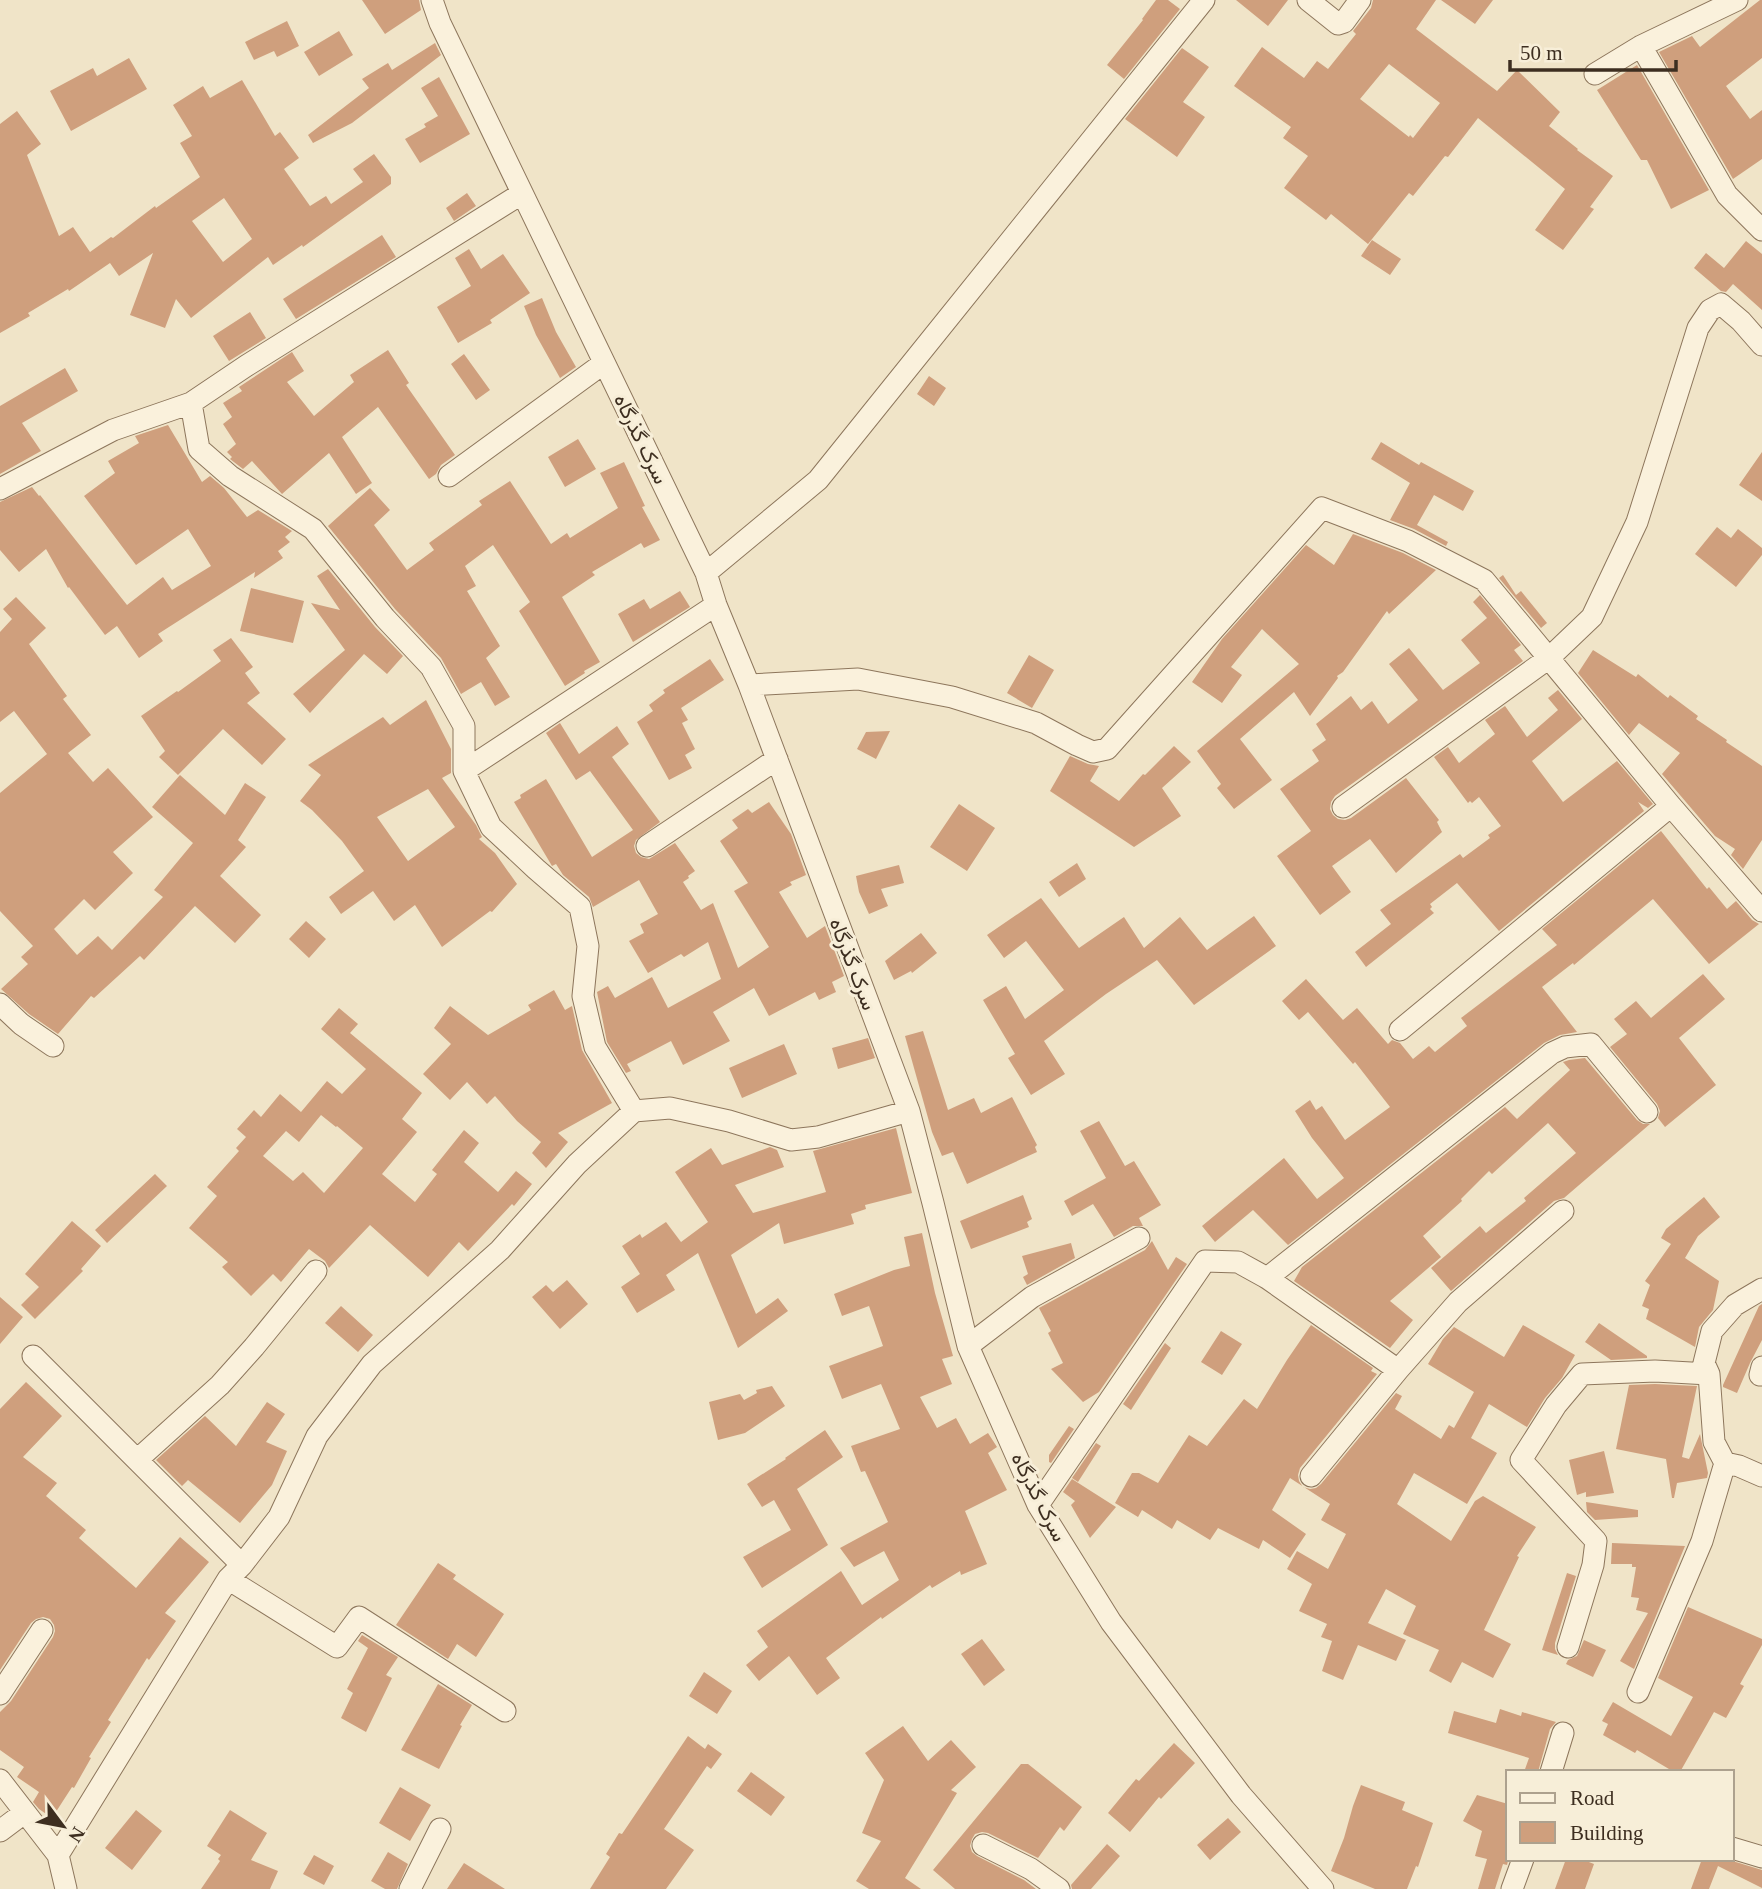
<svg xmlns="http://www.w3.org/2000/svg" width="1762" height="1889" font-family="'Times New Roman',Vazirmatn,serif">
	<rect width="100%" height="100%" fill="#f0e4c8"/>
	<path fill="#cf9f7d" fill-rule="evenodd" d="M362,0H419L421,10L385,34Z
		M1156,0H1168L1180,9L1124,79L1107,65L1143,20L1142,19Z
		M1236,0H1288L1268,26Z
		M1373,0H1436L1416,29L1497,91L1517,70L1560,112L1549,126L1578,149L1577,150L1613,176L1590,207L1594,209L1563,250L1535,230L1565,189L1478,118L1448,157L1445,156L1413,196L1409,193L1368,244L1331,214L1326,220L1284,188L1308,156L1283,138L1291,127L1234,86L1262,47L1304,78L1317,61L1328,69L1356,34L1353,31L1371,8ZM1389,64L1440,103L1413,138L1410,135L1409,137L1360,99Z
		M1441,0H1493L1475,24Z
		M1760,0H1762V58L1726,86L1750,119L1762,110V159L1733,179L1659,52L1692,36L1700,47Z
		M287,21L299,46L277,57L274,51L254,60L245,42Z
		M339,31L353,55L319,76L304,52Z
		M435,43L441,55L352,123L313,143L308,135L369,88L362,79L388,63L392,70Z
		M1182,48L1209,67L1183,102L1205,117L1177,157L1125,119Z
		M129,58L147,89L71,131L50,91L93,68L97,76Z
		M1637,65L1709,190L1671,209L1647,160H1641L1597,90Z
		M439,77L470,134L420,163L405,139L426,127L424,124L438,116L421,88Z
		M242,80L275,136L280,132L299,158L284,169L310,206L326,196L331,204L363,182L353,169L374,154L391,177V184L303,247L302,245L273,265L268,257L191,318L176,299L165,328L130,315L153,253L119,276L110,263L69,291L68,289L28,313L30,316L0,333V124L17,111L41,144L27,155L59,236L73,227L90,252L111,237L113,238L155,206L156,208L200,177L180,143L192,136L173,105L203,86L210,98ZM224,198L252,239L223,262L192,221Z
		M467,193L476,206L454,221L446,208Z
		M382,235L396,257L296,319L283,299Z
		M1372,240L1401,259L1390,275L1361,256Z
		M1746,241L1762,254V310L1733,284L1726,292L1721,291L1694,268L1706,253L1724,268Z
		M469,249L481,269L503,254L530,293L490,320L492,323L458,343L437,307L471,286L455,258Z
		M542,298L556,332L576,367L560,378L536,335L524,306Z
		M250,312L266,338L229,361L213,336Z
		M388,350L409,383L406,385L455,455L441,465L436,474L429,479L378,407L342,437L372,483L356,494L329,453L282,494L252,461L243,469L230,459L232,457L227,452L236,444L223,424L232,417L223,403L242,391L239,387L292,352L304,371L287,382L314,416L354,382L350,375Z
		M464,354L490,390L476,400L451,364Z
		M65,368L78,391L22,423L41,451L0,474V406Z
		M929,376L946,388L934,406L917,394Z
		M168,425L202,482L210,476L224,488L247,517L258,510L292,531L285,537L290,542L278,551L283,558L254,578L255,572L158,634L163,641L139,658L117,626L105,635L69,587L68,588L46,549L19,572L0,550V502L32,487L39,496L40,495L127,605L163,577L172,590L211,566L188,529L136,565L84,496L115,473L108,461L139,443L135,436Z
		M578,439L596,469L565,487L548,457Z
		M1381,442L1419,465L1421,462L1474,491L1463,511L1434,495L1417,525L1448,542L1446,546L1414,529L1390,520L1410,483L1371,459Z
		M1762,452V501L1739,485Z
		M624,462L645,506L642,507L660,540L644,548L641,543L592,572L595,575L562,597L600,662L584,671L585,673L565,686L519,611L530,602L493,545L465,566L476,586L467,591L500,646L486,658L510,697L495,706L481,682L461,694L441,658L395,609L328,526L370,488L390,510L374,525L407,570L434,550L429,543L482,505L479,501L510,481L551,544L567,533L570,538L618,508L600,473Z
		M1717,527L1731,538L1738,529L1762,548V555L1736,587L1695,554Z
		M1353,534L1403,553L1436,570L1389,614L1387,611L1343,672L1337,676L1338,678L1310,716L1294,692L1240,739L1272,780L1234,809L1217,788L1221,784L1197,751L1299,664L1262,629L1231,667L1242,675L1222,703L1192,682L1222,639L1306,545L1334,565Z
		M328,569L375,627L403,656L387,674L364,654L310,713L293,694L345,650L311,603L340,610L317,576Z
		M1503,575L1516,595L1521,591L1547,623L1541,628L1499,578Z
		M251,588L304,601L293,643L240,631Z
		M680,591L690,607L633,642L618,614L644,599L650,609Z
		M1480,595L1521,645L1514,650L1523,661L1335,796L1331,802L1330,809L1333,815L1338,819L1345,820L1351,818L1406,778L1439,820L1437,822L1442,832L1396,873L1370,839L1332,866L1351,892L1320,915L1277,856L1311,831L1280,789L1319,761L1312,750L1326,740L1316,724L1351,696L1361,710L1372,701L1388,724L1418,700L1389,664L1409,648L1443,690L1480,663L1461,640L1487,618L1473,602Z
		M16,597L46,628L29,644L67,696L63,699L91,735L68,753L93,782L108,768L153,817L113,852L133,873L95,910L84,899L54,929L77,955L98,936L112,950L163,897L154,890L193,843L152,807L180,775L225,815L245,783L266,797L238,840L246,847L220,876L261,915L235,943L195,906L144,960L140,956L94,998L91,996L58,1034L29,1014L1,989L28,964L21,957L33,946L0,911V793L47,754L14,711L0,722V632L12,619L3,609Z
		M231,638L253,667L245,673L260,693L247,703L286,739L262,765L223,729L178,775L159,757L165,751L141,716L177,691L178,692L221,661L213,650Z
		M1593,650L1636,677L1638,674L1668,698L1670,695L1698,716L1696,719L1727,740L1726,742L1762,766V840L1743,869L1731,855L1735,849L1715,836L1662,774L1680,753L1639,723L1629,735L1578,673Z
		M1029,655L1054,670L1032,708L1007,693Z
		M710,659L724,680L681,708L688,720L682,723L695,749L685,755L692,768L669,780L637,722L653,711L649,705L665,693L663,690Z
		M1558,690L1582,719L1532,761L1563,802L1617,761L1653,804L1648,808L1638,802L1644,811L1499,931L1457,883L1430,904L1432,907L1430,909L1434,913L1366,967L1355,952L1391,924L1380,910L1460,854L1463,858L1490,838L1488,835L1501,826L1479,797L1472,803L1470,801L1468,803L1434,757L1448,747L1459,763L1495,734L1485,720L1505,706L1527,737L1558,710L1548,698Z
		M426,700L451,749V773L442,778L476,825L482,837L479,839L495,853L517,884L492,912L490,911L442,947L415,905L394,921L373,891L341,914L329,897L364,871L342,841L312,810L300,801L321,775L308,765L383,717L390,725ZM428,789L455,827L408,861L377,817Z
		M560,723L579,754L617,726L629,744L612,757L660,822L636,840L634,846L636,853L641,857L649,859L675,843L695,871L688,876L689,878L683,882L701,910L713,903L738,968L769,947L734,891L748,883L720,841L738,828L732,820L748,809L752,813L769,802L791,834L806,875L790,882L792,885L779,892L807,938L825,926L844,976L832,982L836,992L819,1000L815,992L769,1016L754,988L713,1012L730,1041L683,1065L671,1041L627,1064L631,1071L626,1073L607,1042L597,992L608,986L615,998L652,977L668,1008L721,979L708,942L684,957L681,954L648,973L629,941L644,933L640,924L658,914L639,880L593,907L589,897L563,875L556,864L552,866L514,802L521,798L520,795L546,779L592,857L633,830L590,771L576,780L546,733Z
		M890,731L876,759L857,749L866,732Z
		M1174,746L1191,762L1162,788L1181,816L1134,847L1050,791L1070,756L1088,764L1099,766L1090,781L1119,801L1143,774L1145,775Z
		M959,804L995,828L967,871L930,847Z
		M1661,831L1707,889L1709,887L1727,909L1736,901L1752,920L1759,924L1709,964L1653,899L1574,965L1573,963L1542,987L1577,1032L1560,1035L1544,1043L1288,1245L1253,1210L1215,1242L1202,1226L1284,1158L1317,1199L1344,1178L1312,1138L1295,1111L1310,1100L1316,1110L1322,1106L1345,1140L1390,1107L1355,1062L1353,1064L1308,1012L1299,1020L1282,1001L1306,979L1343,1020L1357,1008L1388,1044L1392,1040L1400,1043L1413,1059L1429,1046L1435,1052L1467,1026L1461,1018L1557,945L1542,929Z
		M1077,863L1086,879L1059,897L1049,882Z
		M899,865L904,883L881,889L888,906L869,914L859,892L856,876Z
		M1041,898L1079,948L1124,917L1144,948L1180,917L1207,950L1254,916L1276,946L1194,1005L1157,960L1106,994L1044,1041L1065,1074L1031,1095L1008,1058L1015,1054L983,1000L1006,986L1025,1019L1064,990L1026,941L1004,958L987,935Z
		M306,921L326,939L309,958L289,939Z
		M921,933L937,953L912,973L911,971L894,980L885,961Z
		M1703,974L1725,999L1679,1038L1716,1085L1665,1127L1658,1118L1660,1111L1657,1104L1610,1047L1627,1034L1614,1019L1636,1001L1651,1018Z
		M554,990L565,1010L572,1006L582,1050L612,1103L558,1133L568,1142L546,1168L532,1153L541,1142L517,1121L495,1096L487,1104L467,1082L450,1100L423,1074L451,1044L434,1028L450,1006L488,1035L531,1010L528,1005Z
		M339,1008L358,1024L350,1033L422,1093L402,1119L417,1132L382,1174L415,1202L437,1174L432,1170L464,1130L479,1143L464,1162L498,1192L516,1171L532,1184L514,1206L512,1204L468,1251L459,1242L428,1277L370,1225L329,1268L325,1261L309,1249L281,1282L273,1274L251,1296L222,1267L228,1262L189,1228L217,1196L207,1187L239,1151L236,1148L246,1137L237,1129L254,1110L261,1117L280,1094L301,1112L327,1081L342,1094L366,1069L321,1029ZM321,1115L336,1127L337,1126L363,1148L324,1193L303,1172L293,1181L263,1156L286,1131L299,1142Z
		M923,1031L948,1110L974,1098L981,1113L1012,1097L1037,1145L1035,1147L1037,1152L967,1184L953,1152L942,1156L932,1132L905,1036Z
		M868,1038L875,1058L838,1069L832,1048Z
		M784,1044L797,1074L742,1098L729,1068Z
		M1585,1058L1637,1120L1643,1124H1650L1564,1198L1554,1201L1451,1291L1431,1268L1480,1226L1486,1233L1526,1201L1524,1198L1576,1153L1548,1123L1492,1174L1489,1171L1461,1199L1462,1201L1423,1236L1441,1257L1390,1301L1413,1320L1390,1348L1294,1281L1302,1267L1505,1107L1517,1119L1570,1070L1563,1062L1569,1060Z
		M1099,1121L1125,1166L1134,1161L1161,1205L1139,1218L1143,1226H1133L1114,1237L1093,1204L1072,1216L1064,1201L1106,1178L1080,1131Z
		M896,1128L912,1193L865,1205L866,1209L851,1214L854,1224L784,1244L779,1223L731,1255L756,1314L778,1298L788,1311L738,1348L698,1253L666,1275L675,1290L637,1313L621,1287L640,1274L622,1246L640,1234L642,1238L666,1222L681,1242L708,1222L675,1172L711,1148L722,1165L770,1147L777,1150L784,1167L735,1185L753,1213L826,1192L813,1151Z
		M155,1174L167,1186L107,1243L95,1230Z
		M1023,1195L1032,1219L1027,1222L1029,1227L971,1249L960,1221Z
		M1704,1197L1720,1217L1698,1236L1685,1258L1719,1281L1713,1310L1699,1327L1695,1347L1646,1319L1649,1309L1642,1306L1650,1285L1645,1281L1671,1244L1661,1238L1666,1229Z
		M72,1221L101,1246L81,1269L83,1271L35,1319L21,1305L39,1287L25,1274Z
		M922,1233L935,1293L953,1356L942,1359L952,1384L920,1397L937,1428L956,1418L970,1444L988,1433L997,1447L988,1453L1007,1490L965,1511L987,1564L961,1575L960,1571L932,1588L930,1585L882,1619L881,1617L826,1658L840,1678L817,1695L789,1656L759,1681L746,1665L768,1647L757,1631L841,1571L862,1605L899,1580L884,1551L854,1567L840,1548L888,1522L865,1471L861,1472L851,1446L900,1429L881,1384L842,1399L829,1366L883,1346L869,1306L842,1316L834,1294L894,1270L910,1266L904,1237Z
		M1152,1241L1168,1270L1176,1257L1187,1264L1099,1392L1083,1402L1051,1369L1063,1363L1048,1333L1051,1331L1039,1308L1145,1250Z
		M1071,1243L1075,1258L1027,1285L1023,1277L1028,1274L1022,1256Z
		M567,1280L588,1304L560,1329L532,1297L546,1285L553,1292Z
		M0,1297L23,1317L0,1344Z
		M1762,1304V1340L1750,1363L1737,1393L1723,1387V1385L1759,1306Z
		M341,1306L373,1335L358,1352L325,1323Z
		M1599,1323L1647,1356V1358L1611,1360L1585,1342Z
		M1311,1325L1373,1368L1371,1371L1377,1374L1300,1468L1298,1475L1299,1481L1303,1487L1310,1489L1316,1488L1321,1484L1396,1393L1402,1396L1395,1409L1441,1439L1449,1425L1454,1428L1474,1392L1428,1364L1443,1339L1454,1327L1504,1357L1523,1325L1575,1355L1562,1378L1545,1398L1527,1427L1489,1404L1471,1438L1497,1453L1467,1504L1414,1473L1397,1504L1451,1541L1475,1501L1483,1496L1536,1527L1517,1556L1519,1557L1484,1630L1511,1644L1493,1678L1462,1662L1451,1683L1429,1671L1439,1650L1403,1634L1416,1606L1386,1589L1368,1623L1406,1640L1396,1661L1358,1645L1343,1680L1322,1671L1332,1641L1321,1637L1327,1624L1299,1611L1312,1584L1287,1569L1297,1551L1328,1569L1346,1534L1321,1520L1330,1504L1290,1478L1272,1510L1306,1534L1290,1558L1263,1540L1259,1549L1218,1528L1210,1540L1177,1520L1172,1529L1142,1510L1138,1517L1115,1503L1132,1473H1139L1158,1483L1189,1435L1207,1446L1244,1399L1257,1409L1287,1360Z
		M1221,1331L1242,1344L1222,1375L1201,1362Z
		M1165,1343L1171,1348L1131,1410L1123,1404Z
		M26,1382L62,1416L23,1457L57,1483L46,1496L86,1530L79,1538L136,1588L180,1537L209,1562L165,1613L176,1621L149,1660L147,1658L108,1720L111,1722L89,1757L91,1758L74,1788L72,1787L52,1818L39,1809L33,1802L39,1792L17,1777L24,1767L0,1750V1712L11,1701L53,1637L55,1631L54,1625L50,1619L43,1617L36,1619L31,1623L0,1670V1409Z
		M1655,1384L1697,1386L1682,1457L1689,1459L1700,1434L1708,1473L1707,1478L1677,1483L1674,1498H1672L1666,1459L1616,1449L1629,1385Z
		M772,1386L785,1406L745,1433L718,1440L709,1402L740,1394L744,1400L757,1393L756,1390Z
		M267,1402L285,1414L266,1442L287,1451L272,1485L240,1523L188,1480L182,1486L156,1460L205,1416L236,1446Z
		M1069,1426L1074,1429L1051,1463L1049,1462V1455Z
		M825,1430L843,1457L797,1489L828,1545L762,1588L743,1557L791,1530L774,1500L762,1507L747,1484L786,1459L785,1458Z
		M1096,1443L1101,1446L1078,1482L1072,1478Z
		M1604,1451L1614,1493L1586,1497V1492L1577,1495L1569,1460Z
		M1072,1479L1116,1507L1090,1538L1071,1505L1075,1501L1063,1492Z
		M1586,1502L1638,1510V1517L1595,1520L1587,1512Z
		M1612,1543L1685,1546L1634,1669L1620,1661L1648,1613L1636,1610L1639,1598L1631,1597L1636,1567H1632V1564H1611Z
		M438,1563L456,1575L453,1579L504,1614L476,1657L457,1644L448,1659L396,1625Z
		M1567,1573L1576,1576L1555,1643V1649L1558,1655L1542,1650Z
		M1688,1607L1762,1639V1645L1740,1684L1744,1686L1726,1718L1714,1712L1680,1772H1674L1637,1750L1635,1753L1603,1735L1608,1724L1602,1721L1613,1702L1671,1736L1693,1697L1658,1678Z
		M362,1635L398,1657L386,1675L392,1678L366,1732L341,1718L353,1693L347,1689L368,1648L358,1641Z
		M982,1639L1005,1670L984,1686L961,1654Z
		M1584,1640L1606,1650L1593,1677L1566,1664L1568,1660L1577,1656Z
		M704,1672L732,1691L717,1714L689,1696Z
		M438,1684L472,1705L460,1725L462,1726L439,1769L401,1750Z
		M1500,1709L1521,1716L1522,1712L1556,1722L1550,1729L1538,1772H1524L1529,1758L1448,1733L1454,1711L1496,1723Z
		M903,1726L928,1761L951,1740L976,1767L951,1790L957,1793L905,1878L921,1889H869L856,1881L881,1841L862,1833L884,1780L865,1753Z
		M688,1736L705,1749L708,1744L722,1754L711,1769L707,1766L664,1829L694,1850L666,1889H590L610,1857L606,1854L619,1833L622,1834Z
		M1174,1743L1195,1763L1161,1799L1159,1797L1130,1832L1108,1813L1136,1779L1139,1781Z
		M1021,1764H1028L1082,1807L1064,1831L1060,1827L1038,1858L988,1833L982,1832L975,1834L972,1839L970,1846L972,1852L977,1856L1024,1880L1036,1889H955L933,1870Z
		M751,1772L785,1797L771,1816L737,1791Z
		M1361,1785L1405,1802L1402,1810L1433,1823L1418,1867L1416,1866L1407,1889H1375L1331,1871L1344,1838L1353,1806Z
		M400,1787L431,1805L410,1841L379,1823Z
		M1477,1795L1508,1804V1861L1507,1865L1503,1864L1495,1889H1478L1487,1859L1475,1856L1482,1831L1463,1821Z
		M136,1810L162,1831L132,1870L105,1848Z
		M230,1810L267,1833L251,1860L278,1871L270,1889H201L220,1861L218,1859L221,1855L207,1846Z
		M1228,1818L1241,1832L1210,1860L1197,1845Z
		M1107,1844L1120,1856L1091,1889H1072L1071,1885Z
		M388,1852L408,1864L397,1889H385L371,1881Z
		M314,1855L334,1866L324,1885L303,1874Z
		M1566,1859H1581L1594,1864L1585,1889H1555Z
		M1702,1859H1726L1762,1870V1888L1718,1866L1709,1889H1691Z
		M464,1863L505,1889H447Z"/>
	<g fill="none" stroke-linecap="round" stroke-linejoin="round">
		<g stroke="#8d765c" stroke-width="23">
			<path id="minor" d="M432,0L440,23L706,573L716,605L749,685L909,1111L933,1203L968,1346L1038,1505L1111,1622L1241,1795L1323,1889
				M1308,0L1338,24L1344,22L1360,0
				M1641,46L1727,195L1762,230
				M1595,74L1641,46L1737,0
				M191,403L199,449L230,476L313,529L385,618L431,667L464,726V771L491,827L536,869L580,907L588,946L583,996L595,1047L634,1111
				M449,476L604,363
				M0,489L113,430L191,403L246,366L521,194
				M706,573L818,480L1204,0
				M749,685L858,679L952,697L1036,723L1077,745L1093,752L1107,749L1322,508L1408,541L1484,580L1671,806L1762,911
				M464,771L716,605
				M1343,807L1549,658L1592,617L1637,522L1698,328L1710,310L1721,304L1741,321L1762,345
				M647,846L777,759
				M0,1004L21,1024L53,1046
				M1400,1030L1671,806
				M1267,1278L1552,1053L1565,1047L1591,1044L1647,1112
				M968,1346L1032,1297L1139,1238
				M33,1356L242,1565
				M1762,1367L1760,1375H1762
				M137,1460L220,1385L254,1347L316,1271
				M1725,1463L1739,1466L1762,1476
				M1311,1476L1398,1370L1458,1302L1563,1211
				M1038,1505L1205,1261L1238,1262L1267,1278L1398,1370
				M228,1579L337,1647L359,1617L505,1711
				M1568,1647L1593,1565L1596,1541L1521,1460L1556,1405L1582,1374L1655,1371L1709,1374
				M1638,1692L1702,1541L1725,1463L1714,1442L1709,1374L1704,1363L1712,1331L1735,1305L1762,1289
				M0,1694L42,1630
				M1551,1772L1563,1733
				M0,1780L58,1855L66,1889
				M0,1831L24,1813
				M983,1845L1031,1869L1059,1889
				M1732,1848L1762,1857
				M58,1855L228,1579L242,1565L279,1517L317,1436L372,1364L500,1250L577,1164L634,1111L670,1108L729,1121L791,1140L818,1137L909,1111
				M410,1889L440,1829
				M1512,1889L1523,1859"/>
		</g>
		<use href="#minor" stroke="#faf1dc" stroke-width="21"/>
	</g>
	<g text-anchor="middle" stroke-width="6" stroke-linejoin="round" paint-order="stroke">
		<g font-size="21" fill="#3d2e20" stroke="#f7eed8">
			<text transform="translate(641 439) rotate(64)" y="7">سرک گذرگاه</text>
			<text transform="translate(853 964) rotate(69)" y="7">سرک گذرگاه</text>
			<text transform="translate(1039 1497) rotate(63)" y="7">سرک گذرگاه</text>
		</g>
	</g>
	<rect x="1506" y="1770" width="228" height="91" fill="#f7eed8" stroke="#ada18e" stroke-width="2"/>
	<rect x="1520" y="1793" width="35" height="10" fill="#faf1dc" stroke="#ada18e" stroke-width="2"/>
	<text x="1570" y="1805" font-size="21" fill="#3d2e20">Road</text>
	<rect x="1520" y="1822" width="35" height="21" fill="#cf9f7d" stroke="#ada18e" stroke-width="2"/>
	<text x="1570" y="1840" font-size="21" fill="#3d2e20">Building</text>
	<g transform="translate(63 1826) rotate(122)" stroke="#f7eed8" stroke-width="5" paint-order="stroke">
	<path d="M0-5L12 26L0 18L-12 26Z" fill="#3d2e20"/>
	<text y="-10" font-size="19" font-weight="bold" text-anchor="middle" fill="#3d2e20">N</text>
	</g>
	<path d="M1510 60v10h166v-10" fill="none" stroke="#3d2e20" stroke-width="3.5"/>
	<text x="1520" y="60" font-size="21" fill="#3d2e20" stroke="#f7eed8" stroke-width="5" paint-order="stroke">50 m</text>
</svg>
